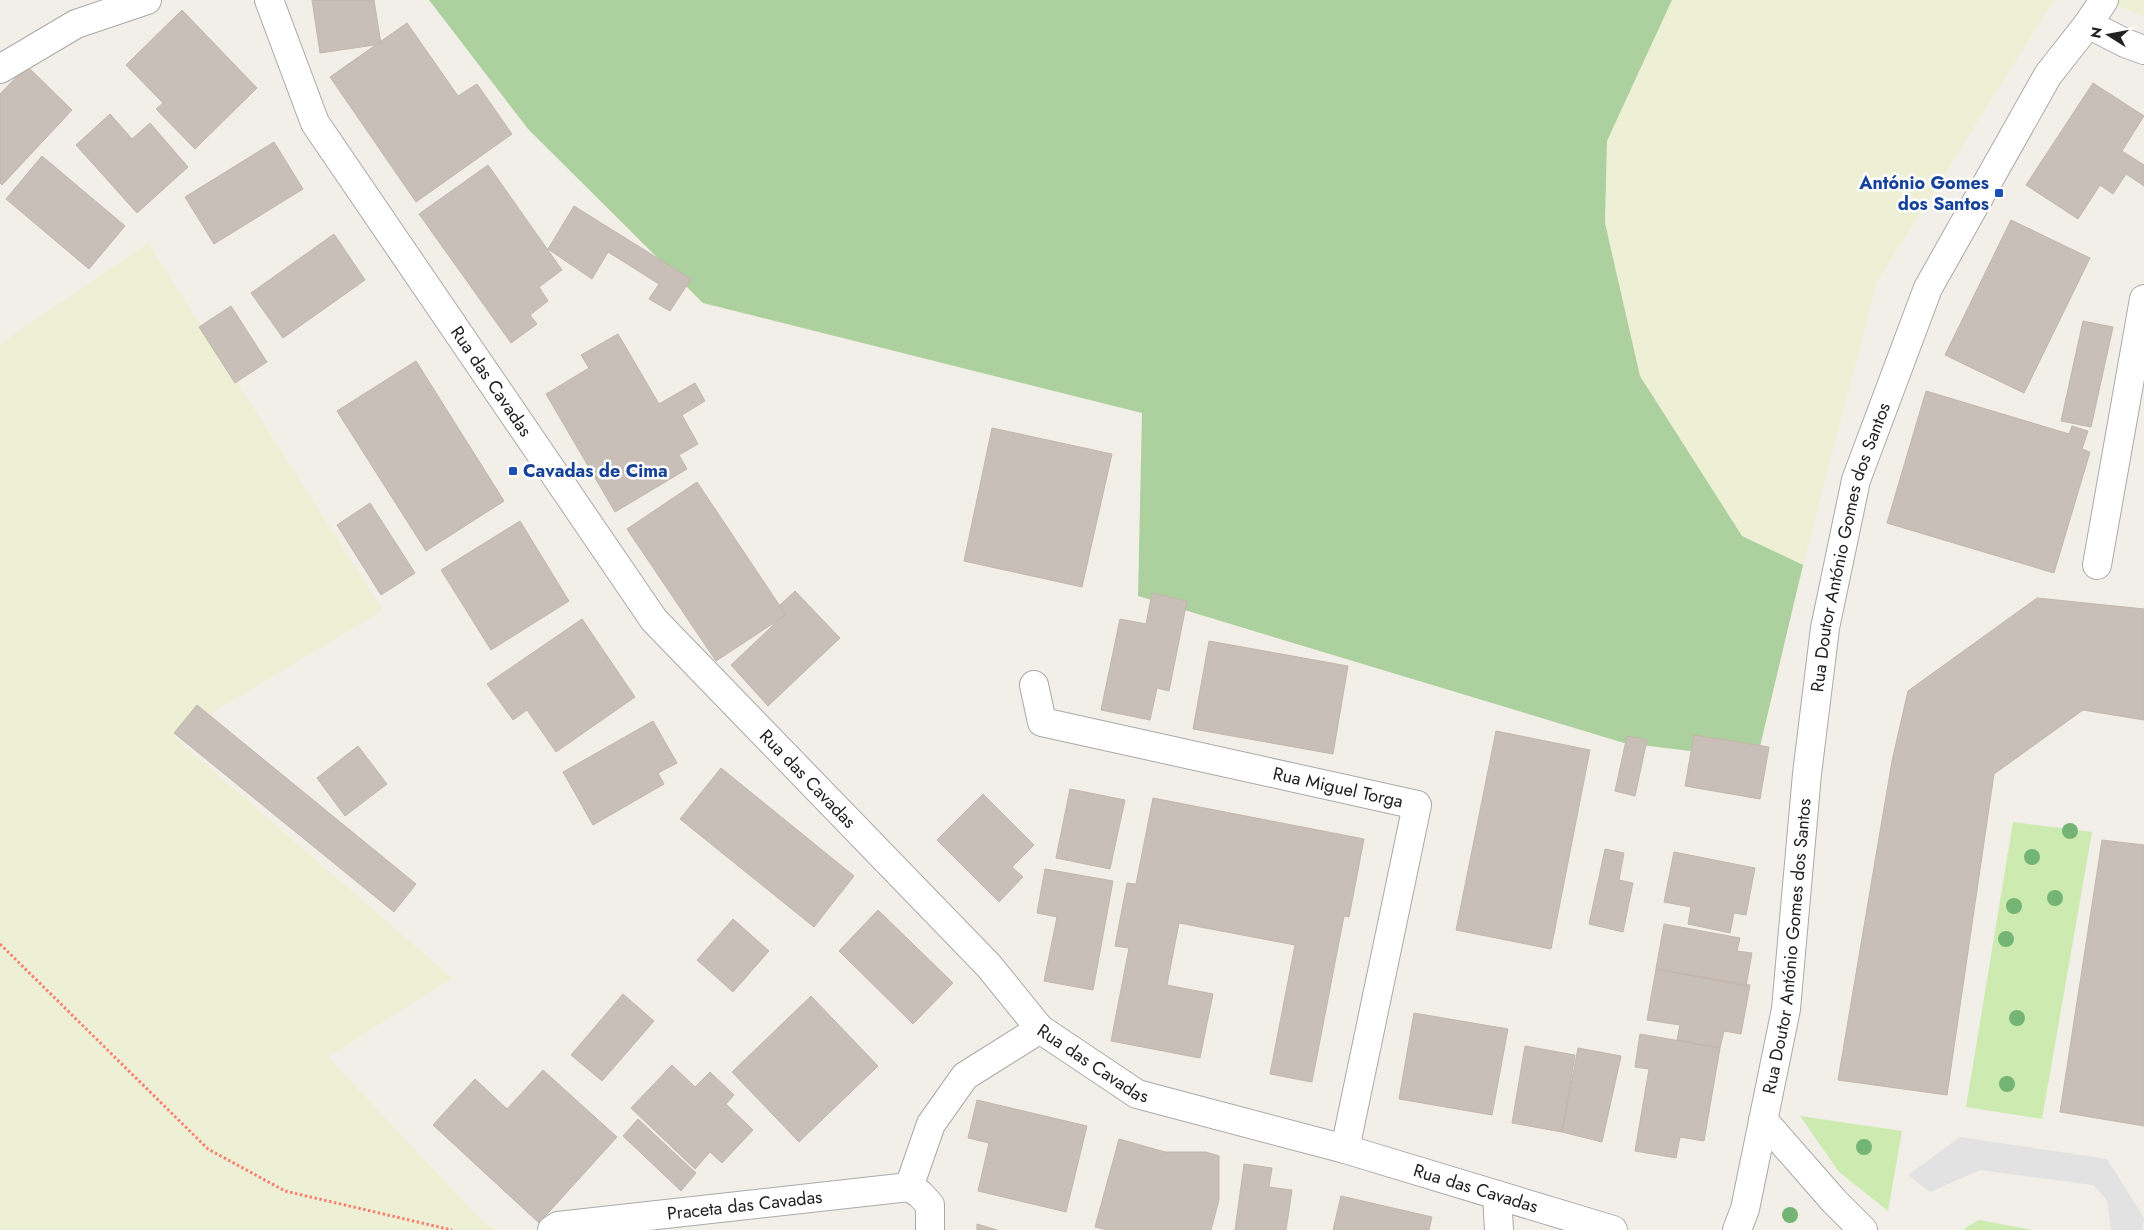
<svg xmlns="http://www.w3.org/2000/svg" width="2144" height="1230" font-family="Jost,sans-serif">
	<rect width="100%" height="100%" fill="#f2efe9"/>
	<path fill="#eef0d5" d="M1672,0H2054L1877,282L1803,565L1742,536L1640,376L1605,223L1607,141Z
		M2102,0H2144V16Z
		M148,243L383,610L173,736L452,978L328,1057L483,1222L498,1230H0V344Z"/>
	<path fill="#cdebb0" d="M2013,822L2092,832L2042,1119L1966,1107Z
		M1800,1116L1902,1131L1888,1211L1839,1172Z
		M1979,1220L2033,1230H1965V1228Z"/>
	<path fill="#add19e" d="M429,0H1672L1607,141L1605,223L1640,376L1742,536L1803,565L1757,759L1624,743L1138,596L1142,413L703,303L528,129Z"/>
	<path fill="#e2e2e2" d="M1960,1137L2107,1159L2144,1218L2142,1230H2111L2107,1200L2093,1185L1980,1170L1930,1192L1908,1175Z"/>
	<path fill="#c7bfb8" stroke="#c4b6ab" d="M312,0H374L381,44L320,53Z
		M182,10L257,88L195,149L156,109L163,103L126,65Z
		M407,23L458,96L477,84L512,134L416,202L330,77Z
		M27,66L72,110L2,185L0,183V94Z
		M2093,83L2144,116L2122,151L2144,165V186L2126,174L2113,194L2100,185L2078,219L2026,185Z
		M110,114L132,139L150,123L188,167L137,213L76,145Z
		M274,142L303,189L214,244L185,197Z
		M42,156L125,226L89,269L6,199Z
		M488,165L562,270L539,287L548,301L530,315L537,324L511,343L419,214Z
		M574,206L691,279L670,311L649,299L659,284L608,252L592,279L548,249Z
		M2011,220L2090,258L2024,393L1945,355Z
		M334,234L365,280L283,338L251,293Z
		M231,306L267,362L235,383L199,327Z
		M2083,321L2113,327L2091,427L2061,421Z
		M618,334L659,404L695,383L705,401L682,415L698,444L679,455L687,469L615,512L546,394L589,368L581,355Z
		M416,361L504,501L426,551L337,411Z
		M1926,391L2069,434L2072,426L2088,431L2082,449L2090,452L2054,573L1887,523Z
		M992,428L1112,454L1082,587L964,561Z
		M697,482L786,615L716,661L627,529Z
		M370,503L415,573L381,595L337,525Z
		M520,521L569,601L491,650L441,570Z
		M795,591L840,638L768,706L731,665L786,613L779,606Z
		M1152,593L1187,601L1169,691L1157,688L1150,720L1101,710L1120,619L1146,624Z
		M2037,598L2144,609V720L2083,710L1994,774L1947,1095L1838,1080L1892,761L1908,691Z
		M582,619L635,697L556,752L527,710L513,720L487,684Z
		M1209,641L1348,666L1333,754L1193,729Z
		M197,705L416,884L394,912L174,733Z
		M653,721L677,763L658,773L664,784L593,825L563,772Z
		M1496,731L1590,750L1551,949L1456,930Z
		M1694,735L1769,747L1760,799L1685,786Z
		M1627,736L1647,740L1635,796L1615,791Z
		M358,746L387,784L345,816L317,778Z
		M721,768L854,876L814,927L680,819Z
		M1070,789L1125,800L1110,869L1056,858Z
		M983,794L1034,845L1012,867L1023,877L999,902L937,840Z
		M1153,798L1364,839L1349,917L1344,916L1312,1082L1270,1074L1295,945L1179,923L1167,985L1213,994L1200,1058L1111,1041L1129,948L1115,946L1127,883L1136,884Z
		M2102,840L2144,845V1126L2060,1112Z
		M1605,849L1624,853L1619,880L1633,883L1623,932L1589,924Z
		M1674,852L1755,868L1746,915L1734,913L1730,933L1688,924L1691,907L1664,902Z
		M1045,869L1113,881L1093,990L1044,981L1057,917L1037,913Z
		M878,910L953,983L913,1024L839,951Z
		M733,919L769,951L733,992L697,960Z
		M1664,924L1740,938L1737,951L1752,953L1746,986L1656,969Z
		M1656,969L1750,985L1741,1034L1724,1031L1720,1048L1677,1040L1680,1025L1647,1020Z
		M623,994L654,1021L602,1081L571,1055Z
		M811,996L878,1066L799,1142L732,1072Z
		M1414,1013L1508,1029L1492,1115L1399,1099Z
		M1640,1034L1720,1048L1704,1141L1680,1137L1676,1158L1635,1151L1649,1069L1635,1067Z
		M1525,1046L1575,1055L1562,1132L1512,1123Z
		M1578,1048L1621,1056L1602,1142L1562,1132Z
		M672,1065L695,1087L710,1072L734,1095L726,1104L753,1130L722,1163L710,1152L695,1169L631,1108Z
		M543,1070L617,1137L539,1223L433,1125L475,1079L507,1109Z
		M977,1100L1087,1126L1066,1212L978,1191L989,1143L968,1138Z
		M638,1119L696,1173L681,1191L623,1136Z
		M1119,1139L1165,1152H1206L1219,1156V1200L1211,1230H1107L1095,1227Z
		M1244,1164L1272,1168L1269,1187L1292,1190L1286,1230H1235Z
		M1341,1196L1432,1217L1429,1230H1333Z
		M977,1224L997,1230H977Z"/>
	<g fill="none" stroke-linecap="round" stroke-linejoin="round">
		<g stroke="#a9a9a9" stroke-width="30">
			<g id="street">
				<path id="s1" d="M269,0L315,123L654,620L989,966L1040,1029L1137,1094L1345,1149L1613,1230"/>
				<path d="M2088,24L2125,43L2144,50"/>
				<path d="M0,69L76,24L147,0"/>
				<path d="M2097,565L2144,299"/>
				<path id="s2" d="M1034,685L1042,722L1417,805L1345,1149"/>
				<path d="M1763,1120L1834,1201L1863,1230"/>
				<path d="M909,1187L931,1124L965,1076L1040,1029"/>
				<path d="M1497,1195L1499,1230"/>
				<path id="s3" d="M552,1230L558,1226L909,1187L920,1194L930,1205V1230"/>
				<path id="s4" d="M1737,1230L1745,1209L1786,1009L1807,774L1825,628L1856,480L1928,288L2048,75L2088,24L2104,0"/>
			</g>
		</g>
		<path stroke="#fa8072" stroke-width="3" stroke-dasharray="2.5 2.5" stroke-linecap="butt" d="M0,944L208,1149L285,1191L452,1230"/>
		<use href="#street" stroke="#fff" stroke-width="28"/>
	</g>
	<g fill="#74b475">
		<circle cx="2070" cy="831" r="8"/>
		<circle cx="2032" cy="857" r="8"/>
		<circle cx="2055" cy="898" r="8"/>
		<circle cx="2014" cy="906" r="8"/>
		<circle cx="2006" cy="939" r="8"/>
		<circle cx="2017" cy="1018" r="8"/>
		<circle cx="2007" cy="1084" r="8"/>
		<circle cx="1864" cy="1147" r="8"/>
		<circle cx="1790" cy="1215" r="8"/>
	</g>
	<g fill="#1a4fb4" stroke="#fff" stroke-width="2">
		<rect x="1994" y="188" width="10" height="10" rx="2.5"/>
		<rect x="508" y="466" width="10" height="10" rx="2.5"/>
	</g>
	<g text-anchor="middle" stroke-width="5" stroke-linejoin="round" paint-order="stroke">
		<g font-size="18" font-weight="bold" fill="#164399" stroke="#fff" text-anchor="end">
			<text x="1989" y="189">António Gomes<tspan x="1989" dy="21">dos Santos</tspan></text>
			<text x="523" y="477" text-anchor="start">Cavadas de Cima</text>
		</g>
		<g font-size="18" fill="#222" stroke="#fff">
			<text dy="6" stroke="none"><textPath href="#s1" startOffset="444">Rua das Cavadas</textPath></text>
			<text dy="6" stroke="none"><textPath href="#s4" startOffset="694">Rua Doutor António Gomes dos Santos</textPath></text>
			<text dy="6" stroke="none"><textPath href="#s1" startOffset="954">Rua das Cavadas</textPath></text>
			<text dy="6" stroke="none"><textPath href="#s2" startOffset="341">Rua Miguel Torga</textPath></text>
			<text dy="6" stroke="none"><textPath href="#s4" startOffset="289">Rua Doutor António Gomes dos Santos</textPath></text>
			<text dy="6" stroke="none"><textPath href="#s1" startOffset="1359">Rua das Cavadas</textPath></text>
			<text dy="6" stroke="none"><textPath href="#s1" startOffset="1764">Rua das Cavadas</textPath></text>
			<text dy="6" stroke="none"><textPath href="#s3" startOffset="195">Praceta das Cavadas</textPath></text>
		</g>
	</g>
	<g transform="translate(2109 35) rotate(281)" stroke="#ffffff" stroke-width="4" paint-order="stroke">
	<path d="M0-4L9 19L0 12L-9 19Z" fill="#222222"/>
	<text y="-8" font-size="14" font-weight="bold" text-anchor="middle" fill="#222222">N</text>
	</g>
</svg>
